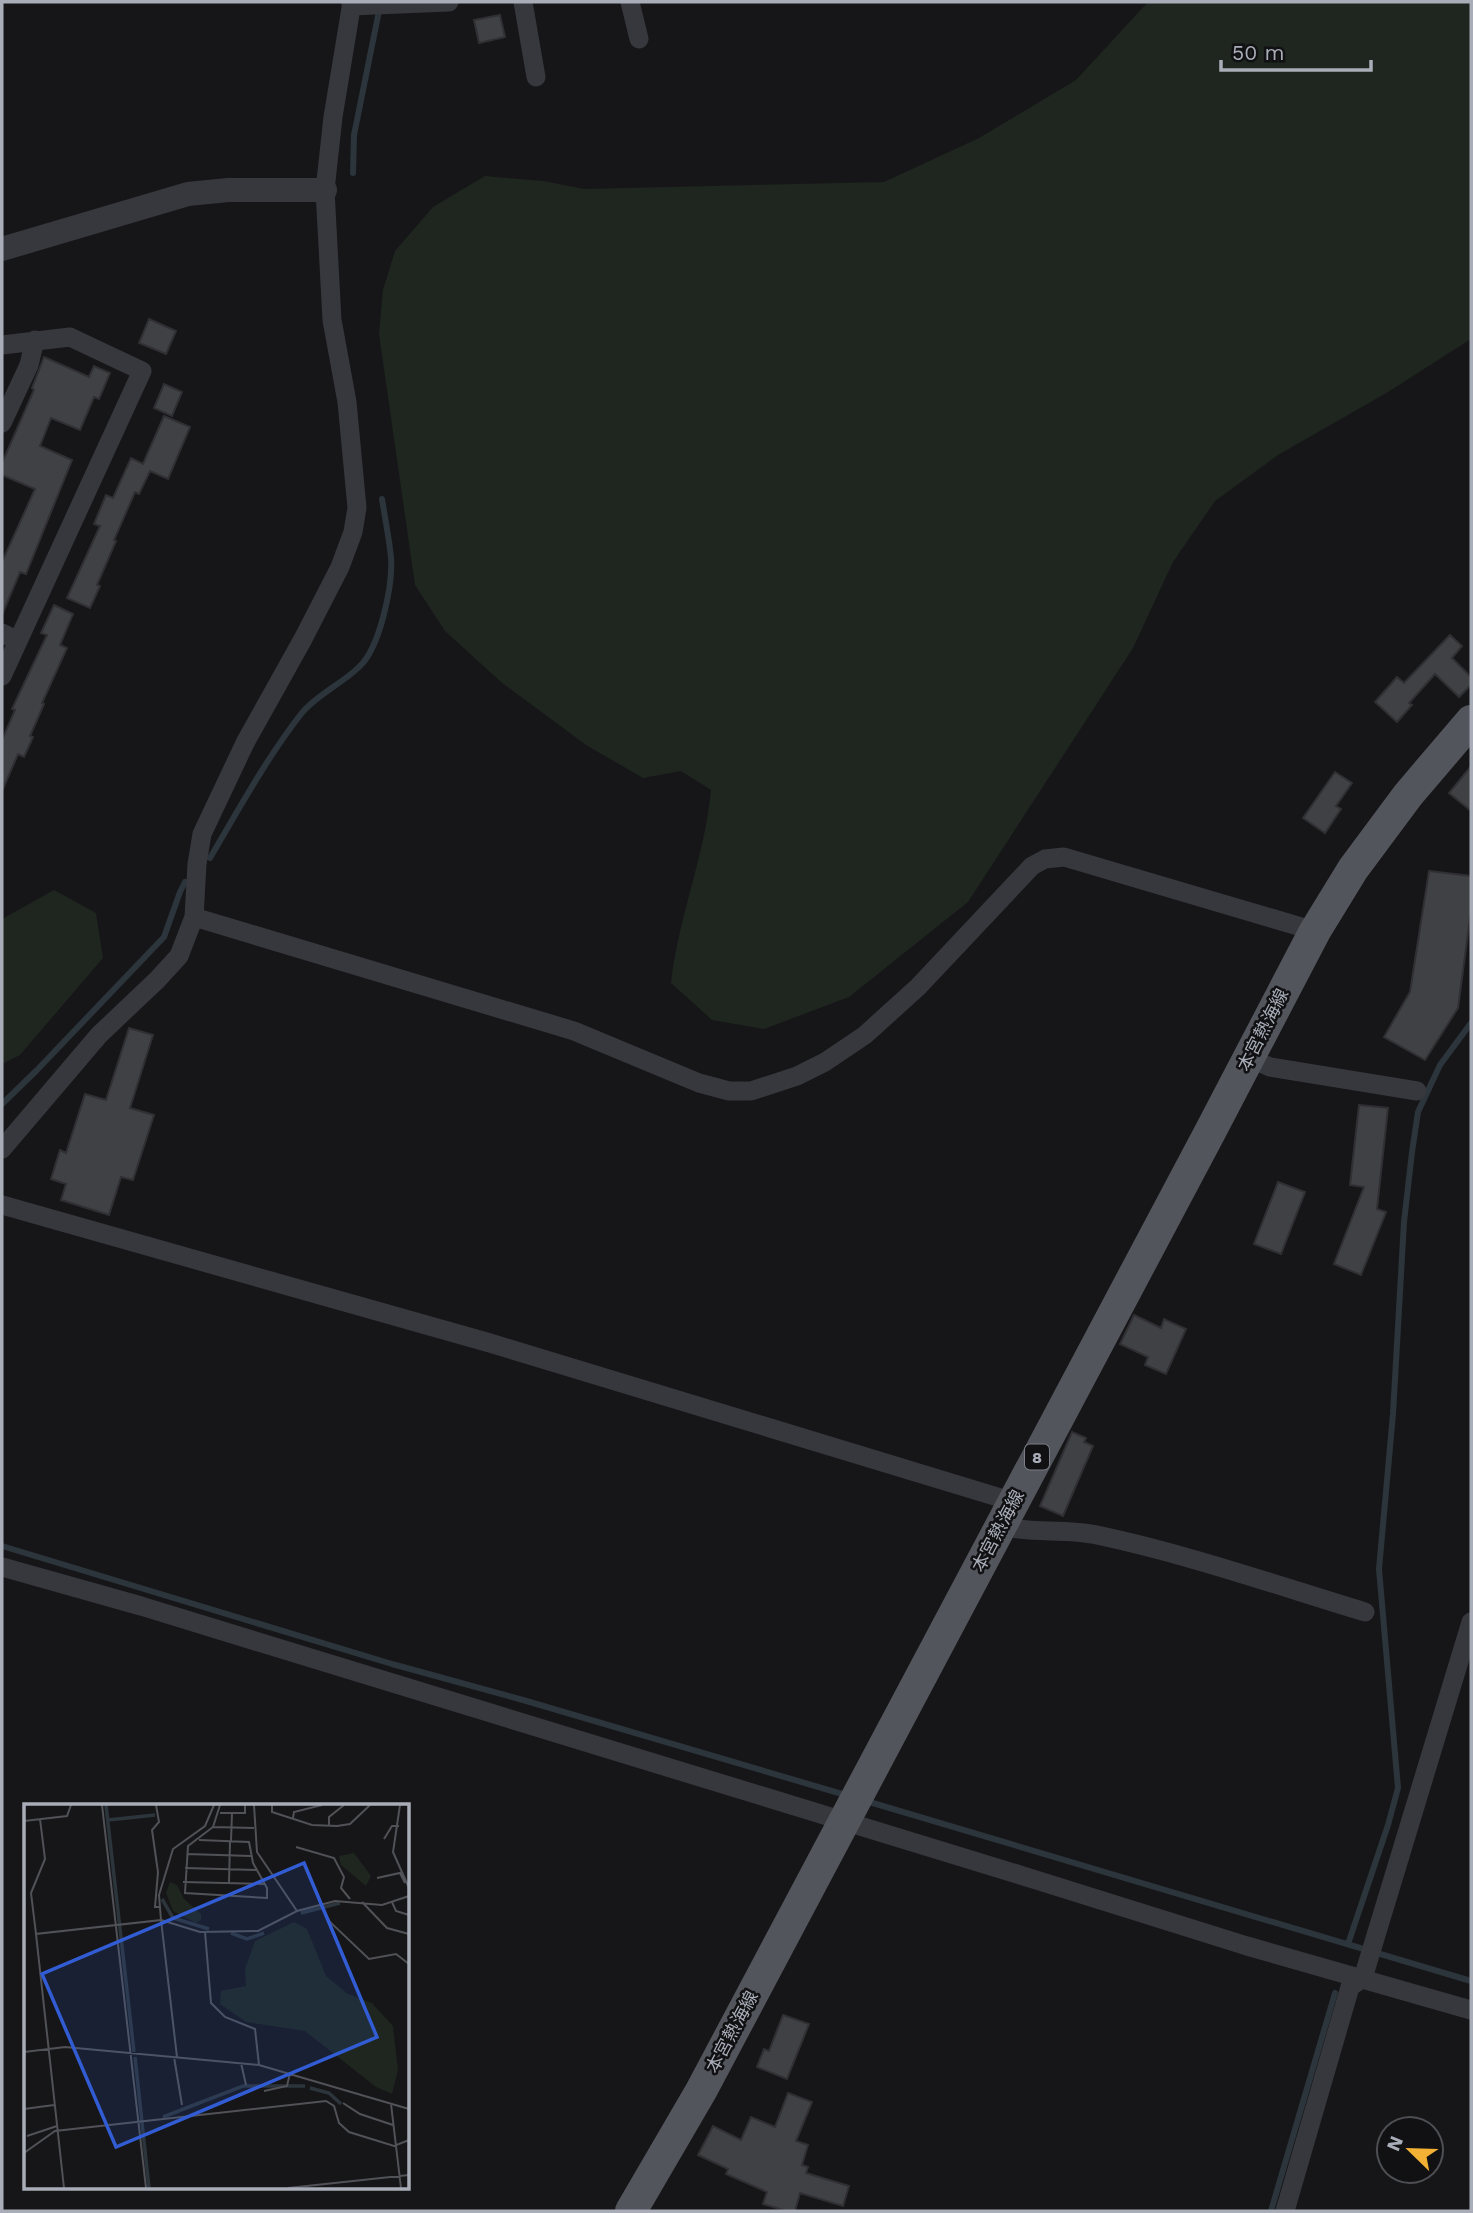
<svg xmlns="http://www.w3.org/2000/svg" width="1473" height="2213" font-family="'Work Sans','Noto Sans JP',sans-serif">
	<rect width="100%" height="100%" fill="#161618"/>
	<path fill="#1e261f" d="M1148,2H1471V339L1388,392L1278,455L1215,501L1173,562L1133,648L968,902L849,997L764,1029L712,1020L671,983C678,918 705,856 711,790L681,771L643,778L586,745L501,682L445,631L415,585L379,334L383,290L395,251L433,207L485,176L543,181L584,189L884,182L979,138L1076,80Z
		M54,890L96,913L103,958L20,1055L2,1064V919Z"/>
	<g fill="none" stroke-linecap="round" stroke-linejoin="round">
		<path stroke="#2c353c" stroke-width="6" d="M353,173L354,135L380,6
			M210,858C239,809 266,759 301,714C315,696 343,683 359,667C380,648 393,585 391,557C389,538 385,518 382,499
			M2,1104L37,1070L164,937L180,892L185,882
			M2,1546L392,1664L523,1700L849,1796
			M866,1801L1471,1981
			M1348,1944L1388,1825L1398,1788L1379,1569L1393,1414L1404,1222L1412,1152L1418,1112L1440,1065L1471,1023
			M1271,2211L1335,1993"/>
	</g>
	<path fill="#404145" stroke="#303034" stroke-width="2" d="M500,15L505,37L479,43L474,20Z
		M149,319L176,331L166,354L139,343Z
		M44,357L89,377L94,366L110,373L99,399L94,397L80,430L51,418L40,446L72,460L26,574L20,572L2,615V562L35,489L2,475V463L34,390L32,388Z
		M164,384L182,392L172,416L154,408Z
		M164,416L190,427L168,479L150,471L139,494L135,492L114,540L116,541L97,585L100,586L90,608L67,598L100,526L94,524L106,495L113,498L131,458L143,464Z
		M54,605L73,614L60,645L67,648L42,703L44,704L30,736L33,737L24,757L18,754L2,791V740L15,710L12,709L47,635L41,633Z
		M1450,635L1462,646L1452,658L1471,677V685L1459,697L1435,674L1409,703L1412,705L1397,722L1375,702L1397,677L1404,683Z
		M1471,766V811L1449,793Z
		M1335,772L1352,783L1336,806L1341,809L1325,833L1303,818Z
		M1429,871L1471,876V911L1458,1008L1425,1060L1384,1037L1410,992Z
		M129,1028L153,1035L130,1108L154,1115L133,1180L121,1177L109,1215L61,1200L66,1184L51,1179L60,1150L66,1153L85,1094L106,1100Z
		M1359,1105L1388,1108L1377,1209L1386,1212L1361,1275L1334,1264L1364,1187L1350,1185Z
		M1278,1182L1305,1192L1281,1254L1254,1244Z
		M1134,1315L1161,1328L1164,1319L1186,1329L1166,1374L1145,1365L1148,1357L1120,1344Z
		M1072,1432L1086,1438L1084,1442L1093,1446L1063,1516L1040,1506Z
		M783,2015L809,2024L787,2079L757,2067L764,2049L769,2051Z
		M788,2093L812,2102L796,2141L808,2145L802,2165L808,2167L806,2173L849,2186L843,2206L800,2193L795,2211H786L763,2204L767,2192L726,2174L728,2169L698,2155L713,2126L741,2140L751,2117L775,2127Z"/>
	<g fill="none" stroke-linecap="round" stroke-linejoin="round">
		<path stroke="#37383d" stroke-width="19" d="M523,2L536,77
			M630,2L639,39
			M351,6L449,2
			M2,345L70,337L142,371L2,676
			M2,423L29,365L35,340
			M2,633L18,641
			M194,917L574,1031L699,1083L729,1091H751L797,1076L825,1062L865,1035L918,987L1032,866L1045,859L1064,857L1315,931
			M1249,1058L1270,1067L1417,1091
			M2,1149L99,1035L157,980L179,956L194,917L197,864L202,834L245,743L303,639L340,567L353,532L357,508L347,402L332,320L325,190L333,117L352,2
			M2,1205L490,1343L1014,1502
			M1001,1526C1032,1534 1065,1528 1097,1535C1187,1554 1276,1585 1365,1612
			M2,1567L141,1606L1033,1879L1247,1946L1471,2010
			M1285,2211L1350,1987L1363,1978L1471,1622"/>
		<path stroke="#37383d" stroke-width="24" d="M2,249L188,194L228,190H325"/>
		<path stroke="#53555c" stroke-width="32" d="M631,2211L701,2091L1210,1132L1315,931L1353,869L1408,795L1471,721"/>
	</g>
	<g text-anchor="middle" stroke-width="5" stroke-linejoin="round" paint-order="stroke">
		<rect fill="#111113" stroke="#7b7e86" stroke-width="2" x="1025" y="1444.5" width="24" height="25" rx="5"/>
		<g font-size="16" font-weight="bold" fill="#a8adb8">
			<text x="1037" y="1463">8</text>
		</g>
		<g font-size="18" fill="#a8adb8" stroke="#111113">
			<text transform="translate(1263 1030) rotate(-63)" y="6">本宮熱海線</text>
			<text transform="translate(998 1531) rotate(-62)" y="6">本宮熱海線</text>
			<text transform="translate(732 2032) rotate(-62)" y="6">本宮熱海線</text>
		</g>
	</g>
	<g transform="translate(24 1804)">
		<rect width="385" height="385" fill="#161618"/>
		<path d="M330,49L347,72L342,82L317,61L315,52ZM146,78L153,81L160,95L177,110V116L172,119L149,107L142,89ZM270,118L283,125L302,172L324,190L348,199L369,222L374,266L368,290L352,283L281,227L222,218L196,200L197,187L222,182L221,165L231,137Z" fill="#1e261f"/>
		<path fill="none" stroke="#2c353c" stroke-width="3.5" d="M82,1L110,248M84,16L131,11M138,95L149,114L185,125M277,109L316,99M207,129L223,135L240,129M111,253L125,384M286,284L305,289L317,300M139,313L219,282H281"/>
		<path fill="none" stroke="#505258" stroke-width="2" d="M78,1L122,384M132,1L135,18L128,26L134,68L131,103H136M230,1L233,48L273,107M248,1V8L288,21L313,22L326,20L346,1M376,1L369,48L385,84M196,9H221V1M269,14L270,8L298,1M0,17L43,12L47,1M305,22V13L320,1M189,23L230,24M360,35L368,22H375M175,36L225,38L229,59L243,84V94L161,89L164,42L189,23L196,1M207,37L208,9M272,43L310,54L320,73L317,84L326,95M163,50L227,52M161,64L233,66M353,74L376,69L381,79M159,78L241,80M205,79L206,37M338,98L363,124L385,130M368,98L372,107L385,111M296,100L306,118L345,155L372,150L385,160M181,128L187,199L201,213L231,225L235,261M12,130L7,89L21,55L16,15M0,248L41,243L235,261L385,305M150,253L158,301M153,253L137,116L176,128L234,127L273,107L311,97L358,101L385,92M217,259L222,281M240,287L263,282L266,269M319,299L336,310L369,321M367,300L377,384M0,305L30,301M3,332L33,322M0,349L31,327L302,297L310,302L315,319L325,328L370,342L385,336M40,384L12,130L137,116L135,91L149,45L181,22L190,1M264,384L385,371"/>
		<path fill="#325cd3" fill-opacity="0.15" stroke="#325cd3" stroke-width="3.5" d="M280,59L353,233L92,343L18,170Z"/>
		<rect width="385" height="385" fill="none" stroke="#a8adb8" stroke-width="3.5"/>
	</g>
	<rect width="1473" height="2213" fill="none" stroke="#a8adb8" stroke-width="7"/>
	<g transform="translate(1410 2150) rotate(293)"><circle r="33" fill="#111113" stroke="#4d4f55" stroke-width="2"/>
	<path d="M0-5L12 26L0 18L-12 26Z" fill="#f2b134"/>
	<text y="-10" font-size="19" font-weight="bold" text-anchor="middle" fill="#a8adb8">N</text>
	</g>
	<path d="M1221 60v10h150v-10" fill="none" stroke="#a8adb8" stroke-width="3.5"/>
	<text x="1232" y="60" font-size="21" fill="#a8adb8" stroke="#111113" stroke-width="5" paint-order="stroke">50 m</text>
</svg>
